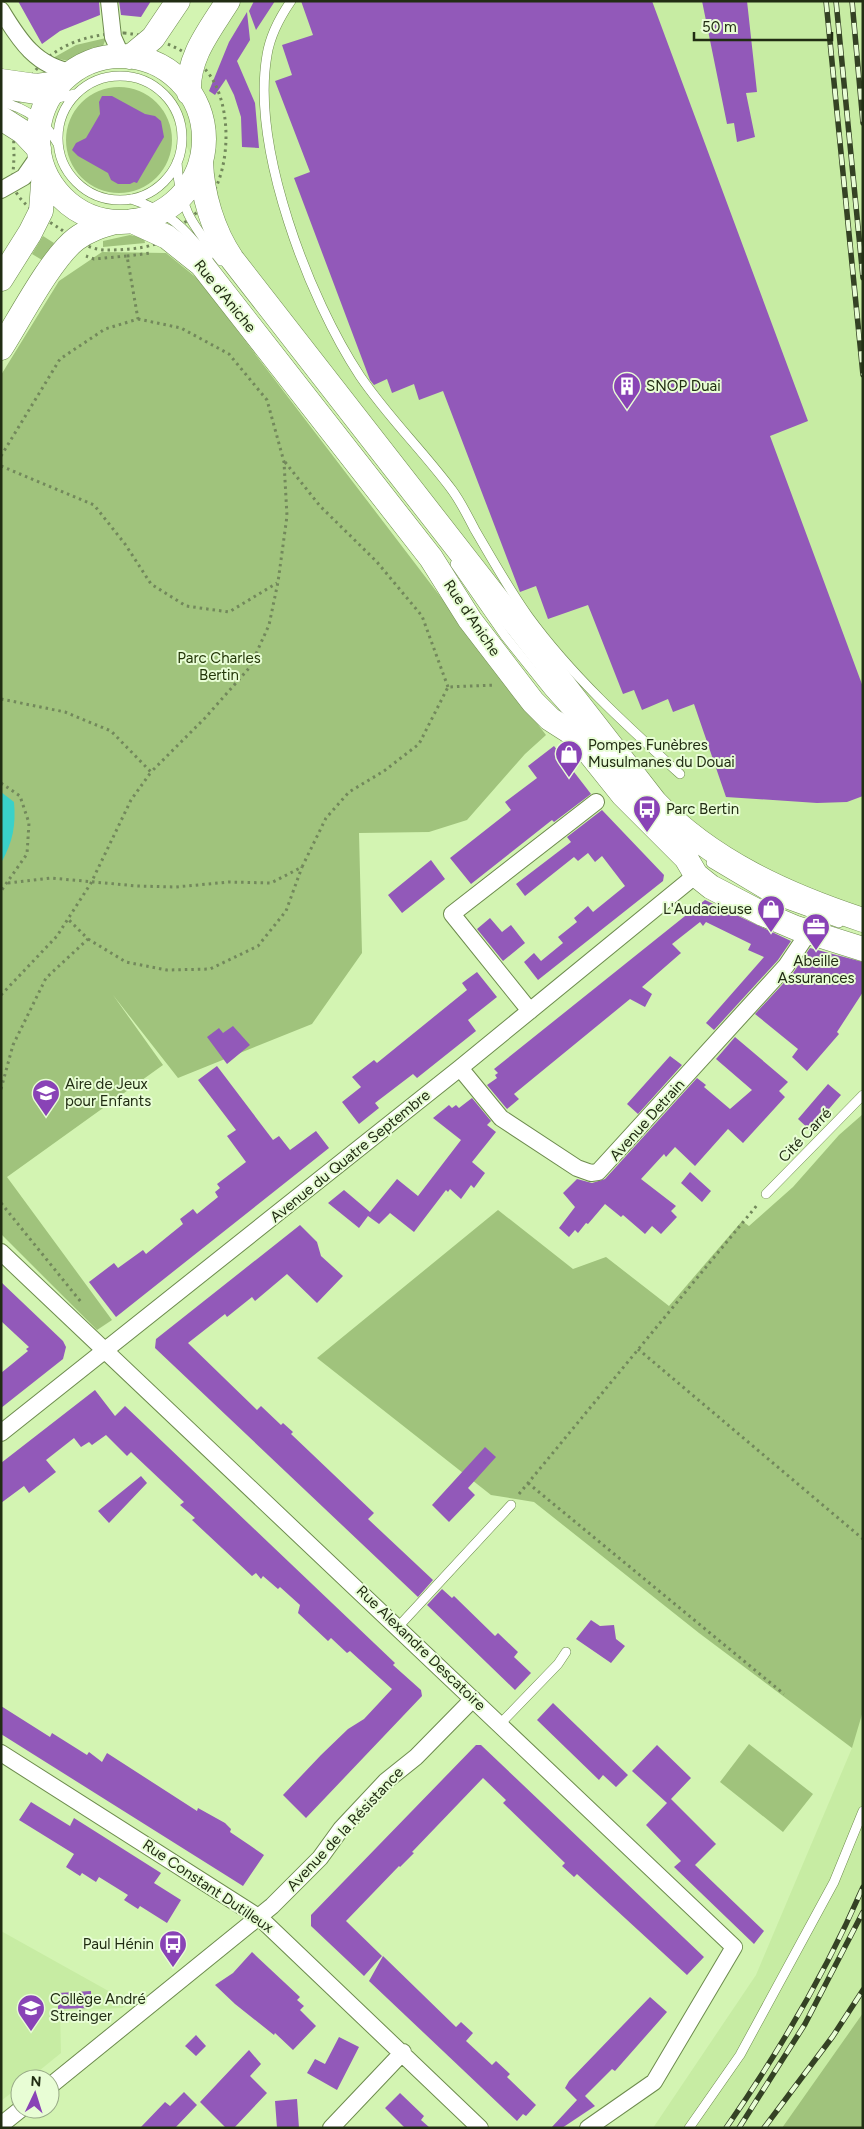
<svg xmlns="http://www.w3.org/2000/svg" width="864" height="2129" font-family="Figtree,sans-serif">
	<rect width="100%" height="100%" fill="#d3f4b2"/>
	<path fill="#c7eca3" d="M218,1H863V912L734,854L664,802L239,253L164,100Z
		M863,1702V2128H653L756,1975L852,1748Z
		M1,1931L130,2003L122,2008L60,2011L61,2053L29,2079H20V2086L1,2101Z"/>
	<path fill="#a0c37c" d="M106,38L103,46L69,61L53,58L76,45Z
		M66 140a53 53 0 1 1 106 0a53 53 0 1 1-106 0Z
		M130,235L144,238L145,243L103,247V241Z
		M43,236L54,243L42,260L32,254Z
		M102,252L166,253L198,279L546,735L525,754L467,820L429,832L359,833L362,953L312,1024L178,1078L113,995L163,1065L7,1177L112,1320L97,1330L1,1234V375L59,281Z
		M863,1114V1711L852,1748L699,1633L534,1502L491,1495L317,1358L498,1210L573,1269L606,1257L669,1306L742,1221L749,1226L793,1187L839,1135Z
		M749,1744L813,1794L783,1832L720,1782Z
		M863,2013V2128H782Z"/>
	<path fill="#3ad1c9" d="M1,792L14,802C16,825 13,842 1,863Z"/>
	<path fill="#9259b9" d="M18,1H99L100,15L60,31L42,44Z
		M119,1H151L141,17L121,15Z
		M254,1H275L256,30L249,11Z
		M301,1H652L808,421L770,436L863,687V796L847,802L817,803L726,797L694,704L673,712L668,699L642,710L634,690L623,694L588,605L548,619L536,586L520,592L443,391L419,400L414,384L392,393L387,379L374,385L370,380L294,178L310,172L275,81L292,75L282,45L313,35Z
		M702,1H747L757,92L746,93L755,137L737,142L734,123L727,124Z
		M247,12L250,40L237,61L255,103L259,148L242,147L241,117L234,95L226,79L215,95L209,91L229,42Z
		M102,96H112L145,114L155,116L161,121L164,137L137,183L134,182L130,184H118L111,180L108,173L78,156L72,150L76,143L86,138L100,114L99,102Z
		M554,746L591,794L554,822L552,820L471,884L450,858L511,810L505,802L537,778L528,766Z
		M602,810L664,875L663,881L538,980L524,962L534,953L541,961L563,943L558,937L577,922L574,918L588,906L593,912L625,886L602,856L595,862L588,853L578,861L574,857L525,896L516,884L571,842L567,837Z
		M431,860L445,879L402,913L388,895Z
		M705,900L791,941L778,960L714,1030L706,1023L764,957L748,950L751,944L706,922L703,926L700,922L672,944L681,953L642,987L652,994L645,1007L630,999L514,1094L519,1099L507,1109L487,1085L497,1078L495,1075L498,1073L494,1069Z
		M490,918L502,932L511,925L525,943L503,961L477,929Z
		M810,948L863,962V992L837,1032L839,1034L807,1071L792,1057L798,1049L755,1014L793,973Z
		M477,972L497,997L468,1020L476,1031L417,1078L413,1074L375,1103L379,1108L359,1124L342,1102L361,1087L352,1077L374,1060L377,1063L467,990L462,983Z
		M233,1026L250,1045L227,1064L207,1037L219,1028L223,1033Z
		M735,1037L788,1082L779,1091L785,1097L743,1143L728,1129L695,1166L675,1147L666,1157L664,1154L641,1179L676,1206L671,1211L677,1217L661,1234L652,1226L645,1234L623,1215L621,1217L605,1204L588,1224L586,1223L578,1233L575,1230L569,1237L559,1228L575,1207L563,1193L577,1179L592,1183L605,1179L697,1078L706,1085L704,1087L730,1109L752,1090L716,1059Z
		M670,1056L682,1065L638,1114L627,1104Z
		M217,1066L273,1140L279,1136L290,1150L316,1131L329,1148L116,1317L89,1282L114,1263L118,1268L143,1250L146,1254L183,1224L180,1219L193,1209L197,1214L218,1197L215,1192L220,1188L217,1184L246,1162L227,1136L236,1130L198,1080Z
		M828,1084L841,1095L822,1117L824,1119L812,1132L798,1119Z
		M472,1098L491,1121L487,1125L496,1132L472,1162L485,1173L474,1188L471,1185L461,1199L450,1189L448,1192L446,1190L414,1232L390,1213L379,1224L368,1216L359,1228L328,1203L344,1190L370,1212L397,1179L418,1196L461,1140L433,1118L449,1105L452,1108L456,1105L459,1108Z
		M690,1172L711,1191L702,1202L681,1183Z
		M300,1225L317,1242L321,1256L343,1276L317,1303L287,1274L255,1301L252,1297L227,1317L225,1314L188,1343L257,1410L261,1406L281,1425L283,1423L293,1432L291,1434L374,1513L368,1519L433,1580L418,1597L155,1348L156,1339Z
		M1,1282L63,1341L66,1347L63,1359L1,1408V1373L28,1351L26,1349L29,1347L1,1321Z
		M95,1390L115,1416L125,1406L395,1663L393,1665L421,1690L422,1696L306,1818L283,1795L321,1755L348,1729L364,1719L392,1689L350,1651L347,1653L331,1638L328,1641L298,1613L300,1605L280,1587L278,1589L263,1576L261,1579L256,1573L252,1576L192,1520L195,1518L180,1505L184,1502L131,1452L127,1456L106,1435L92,1445L89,1442L81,1447L74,1438L46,1460L56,1472L29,1493L24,1486L1,1503V1463Z
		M485,1447L496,1457L468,1488L475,1495L449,1522L432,1505Z
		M141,1476L147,1483L109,1523L98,1511Z
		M442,1589L452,1598L454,1596L495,1636L498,1633L518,1652L514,1657L531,1673L515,1690L427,1605Z
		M591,1620L600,1626L614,1625L616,1639L625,1646L611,1663L576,1639Z
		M553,1703L628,1775L616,1787L603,1775L599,1780L537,1720Z
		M1,1706L50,1737L52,1733L87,1755L89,1752L102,1762L107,1753L197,1811L198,1808L225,1823L231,1829L230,1832L264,1855L243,1886L1,1734Z
		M476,1745H481L704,1957L687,1975L577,1874L574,1877L562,1866L565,1863L503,1803L506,1800L483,1778L412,1852L414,1853L400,1867L399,1866L346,1921L382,1956L364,1976L311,1926V1915Z
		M657,1745L691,1778L671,1799L716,1844L695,1865L764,1931L754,1944L674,1867L681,1861L646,1825L667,1803L632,1771Z
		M31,1802L70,1826L74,1818L161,1873L154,1883L181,1900L167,1923L140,1906L138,1909L124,1900L128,1895L99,1877L96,1882L82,1873L80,1876L66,1867L74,1854L19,1820Z
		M252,1952L300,1997L297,2000L304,2006L300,2010L316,2026L293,2050L275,2033L274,2035L235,2004L215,1985L233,1973Z
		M383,1956L456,2027L461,2022L473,2033L466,2041L492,2065L496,2061L510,2074L507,2077L536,2105L526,2116L523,2114L517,2121L369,1981Z
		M91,1991V2008L58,2009V1993Z
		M650,1997L667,2012L615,2071L612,2069L585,2096L595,2106L562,2128H551L577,2100L565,2088L569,2081Z
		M196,2035L206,2046L196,2056L185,2046Z
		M339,2037L359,2047L337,2090L307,2073L315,2059L325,2064Z
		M249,2050L261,2064L250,2076L267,2093L234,2128H226L200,2102Z
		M184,2092L197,2105L175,2128H140L165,2102L170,2106Z
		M400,2093L424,2116L421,2120L430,2128H405L385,2108Z
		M297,2099L299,2128H277L275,2101Z"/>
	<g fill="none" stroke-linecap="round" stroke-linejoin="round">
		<g stroke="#6d8b4d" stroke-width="10">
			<path id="lane" d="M291,1C280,17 270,36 267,55C251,148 309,299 360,376C387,416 423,451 452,490C461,502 468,517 475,530C492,559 508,588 528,616C571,675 626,725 680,774
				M58 138a62 62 0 1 1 124 0a62 62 0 1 1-124 0Z
				M1,94L45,101L75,94
				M1,102C27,108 45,121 58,144
				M177,162C179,210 193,225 221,261
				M131,199C168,211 185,228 208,258
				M455,564L505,636L549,691L583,729
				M711,863L770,898L839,923
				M766,1194L863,1095
				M398,1627L511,1505
				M500,1724L558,1664L566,1652
				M689,2128L740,2055L834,1882L863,1811"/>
		</g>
		<g stroke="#6d8b4d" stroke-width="18">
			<path id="street" d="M109,1L113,37L122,57
				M1,10C19,40 37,68 74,72
				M1,190L24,177L40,154
				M530,1011L452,914L596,802
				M460,1068L501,1118L577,1168L591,1173L598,1172L786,966L809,932
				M1,1252L734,1947L654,2082L588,2128
				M1,1433L460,1068L696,875
				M1,1753L260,1918L480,2128
				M50,2086L272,1906L320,1858L341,1829L386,1781L416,1757L473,1699
				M1,2125L21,2109
				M331,2128L403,2052"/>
		</g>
		<g stroke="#6d8b4d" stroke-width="25">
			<path id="secondary" d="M38 139a83 83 0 1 1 166 0a83 83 0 1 1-166 0Z
				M130,57L153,38L178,1
				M1,81L36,86L60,83
				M189,93C187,57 210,30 228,1
				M1,118L23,132L39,149
				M201,161C202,194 213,231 232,259L655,802C711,861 787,895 863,920
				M132,221L167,237L202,265L431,558L470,620L533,702L550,719L575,735L623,795L686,858L696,875L711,887L763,914L796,928L863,949
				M1,279L30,233L41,211L44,171
				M1,348C19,320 51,258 76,239C88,230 101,226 115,222"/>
		</g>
		<path stroke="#72885b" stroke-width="3" stroke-dasharray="2.5 4" stroke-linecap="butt" d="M124,33C152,35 185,48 205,69C233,100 232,169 208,201C201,210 191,217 183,224C174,231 165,239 155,244C142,249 121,250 106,250C88,250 73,238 59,228C45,219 24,207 16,192C11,180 14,167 14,155C10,79 48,35 124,33Z
			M127,256L151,253
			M1,456L60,359L105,329L138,319L127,256L94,259L86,256
			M285,462L320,506L377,562L422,616L448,687
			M1,466L94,505L125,544L151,584L186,606L229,612L277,583
			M1,699L65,712L111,731L151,772L205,718L250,667L269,625L278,582L287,516L284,462L267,400L229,354L181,328L138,319
			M1,783L20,796L29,823L27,854L1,891
			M8,883L51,878L137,886L176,887L229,882L271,883L302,867L326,818L349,792L384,771L419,744L448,687L495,685
			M88,939L126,962L167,970L210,969L258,946L286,911L302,867
			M1,995L57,936L91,883L131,800L151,772
			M1,1089L13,1045L46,978L88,939L68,919
			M1,1203L81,1302
			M638,1349L863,1539
			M528,1483L784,1694
			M519,1494L758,1204"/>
		<use href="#lane" stroke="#fff" stroke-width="9"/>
		<use href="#street" stroke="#fff" stroke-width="16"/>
		<use href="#secondary" stroke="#fff" stroke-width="24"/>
		<g stroke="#344224" stroke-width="5.5">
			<path id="rail" d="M826,1L863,375
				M836,1L863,278
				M852,1L863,123
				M726,2128C779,2052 826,1972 863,1887
				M739,2128L805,2024L863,1912
				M764,2128L833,2036L863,1990"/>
		</g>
		<use href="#rail" stroke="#e8fdd5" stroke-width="4" stroke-dasharray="11" stroke-linecap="butt"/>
	</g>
	<defs>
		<g id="building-pin" transform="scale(1.4375)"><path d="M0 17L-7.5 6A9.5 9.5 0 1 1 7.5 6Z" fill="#8943b6" stroke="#e8fdd5"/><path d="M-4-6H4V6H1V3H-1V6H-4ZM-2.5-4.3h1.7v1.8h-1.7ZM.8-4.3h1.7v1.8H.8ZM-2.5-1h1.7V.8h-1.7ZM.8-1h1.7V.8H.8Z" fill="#fff"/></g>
		<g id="shop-pin" transform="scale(1.4375)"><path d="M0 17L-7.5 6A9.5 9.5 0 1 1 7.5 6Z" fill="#8943b6" stroke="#e8fdd5"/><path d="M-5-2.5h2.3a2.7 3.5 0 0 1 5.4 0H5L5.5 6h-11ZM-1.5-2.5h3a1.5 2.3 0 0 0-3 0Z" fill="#fff"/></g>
		<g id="bus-pin" transform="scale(1.4375)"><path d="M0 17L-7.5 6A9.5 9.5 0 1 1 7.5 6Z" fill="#8943b6" stroke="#e8fdd5"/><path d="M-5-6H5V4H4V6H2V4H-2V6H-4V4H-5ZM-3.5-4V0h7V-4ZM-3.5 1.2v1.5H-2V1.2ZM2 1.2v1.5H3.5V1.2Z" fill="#fff"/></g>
		<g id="office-pin" transform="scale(1.4375)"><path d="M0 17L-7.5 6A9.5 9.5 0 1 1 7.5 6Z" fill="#8943b6" stroke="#e8fdd5"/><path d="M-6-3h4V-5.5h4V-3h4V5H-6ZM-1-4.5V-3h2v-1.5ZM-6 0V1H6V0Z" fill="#fff"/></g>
		<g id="school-pin" transform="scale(1.4375)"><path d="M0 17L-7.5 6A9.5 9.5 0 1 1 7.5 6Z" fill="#8943b6" stroke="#e8fdd5"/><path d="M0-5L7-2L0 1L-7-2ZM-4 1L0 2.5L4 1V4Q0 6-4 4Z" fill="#fff"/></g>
	</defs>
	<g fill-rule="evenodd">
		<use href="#building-pin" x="627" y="386"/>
		<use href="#shop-pin" x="569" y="754"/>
		<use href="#bus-pin" x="647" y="809"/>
		<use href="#shop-pin" x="771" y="909"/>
		<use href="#office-pin" x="816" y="927"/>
		<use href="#school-pin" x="46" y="1093"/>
		<use href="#bus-pin" x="173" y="1944"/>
		<use href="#school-pin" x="31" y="2008"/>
	</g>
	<g text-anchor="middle" stroke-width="4" stroke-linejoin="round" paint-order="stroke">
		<g font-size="15" fill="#212d13" stroke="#e8fdd5">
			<text transform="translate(225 296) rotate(51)" y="5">Rue d'Aniche</text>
			<text transform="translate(472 618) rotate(56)" y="5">Rue d'Aniche</text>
			<text transform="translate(647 1120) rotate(-48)" y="5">Avenue Detrain</text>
			<text transform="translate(805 1135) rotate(-46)" y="5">Cité Carré</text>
			<text transform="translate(350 1156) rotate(-39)" y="5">Avenue du Quatre Septembre</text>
			<text transform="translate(421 1648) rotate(44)" y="5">Rue Alexandre Descatoire</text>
			<text transform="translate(345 1829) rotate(-47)" y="5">Avenue de la Résistance</text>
			<text transform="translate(208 1886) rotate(34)" y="5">Rue Constant Dutilleux</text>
		</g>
		<g font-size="15" fill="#212d13" stroke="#e8fdd5" text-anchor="start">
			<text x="646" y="391">SNOP Duai</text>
			<text x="588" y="750">Pompes Funèbres<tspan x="588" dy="17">Musulmanes du Douai</tspan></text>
			<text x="666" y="814">Parc Bertin</text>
			<text x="752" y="914" text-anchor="end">L'Audacieuse</text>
			<text x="816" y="966" text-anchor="middle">Abeille<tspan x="816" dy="17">Assurances</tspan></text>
			<text x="65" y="1089">Aire de Jeux<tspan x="65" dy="17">pour Enfants</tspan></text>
			<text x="154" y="1949" text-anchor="end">Paul Hénin</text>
			<text x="50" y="2004">Collège André<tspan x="50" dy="17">Streinger</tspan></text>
		</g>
		<g font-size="15" fill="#243709" stroke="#e8fdd5">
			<text x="219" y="663">Parc Charles<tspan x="219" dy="17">Bertin</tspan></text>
		</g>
	</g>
	<rect width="864" height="2129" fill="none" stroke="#212d13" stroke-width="5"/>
	<g transform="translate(35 2094) rotate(4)"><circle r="24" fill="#e8fdd5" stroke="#98aa87"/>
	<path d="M0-4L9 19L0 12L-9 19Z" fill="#8943b6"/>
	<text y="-8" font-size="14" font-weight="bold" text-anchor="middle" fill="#212d13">N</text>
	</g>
	<path d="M694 32v8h138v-8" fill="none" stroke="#212d13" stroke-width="2.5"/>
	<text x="702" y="32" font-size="15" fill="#212d13" stroke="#e8fdd5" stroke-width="4" paint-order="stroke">50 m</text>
</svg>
